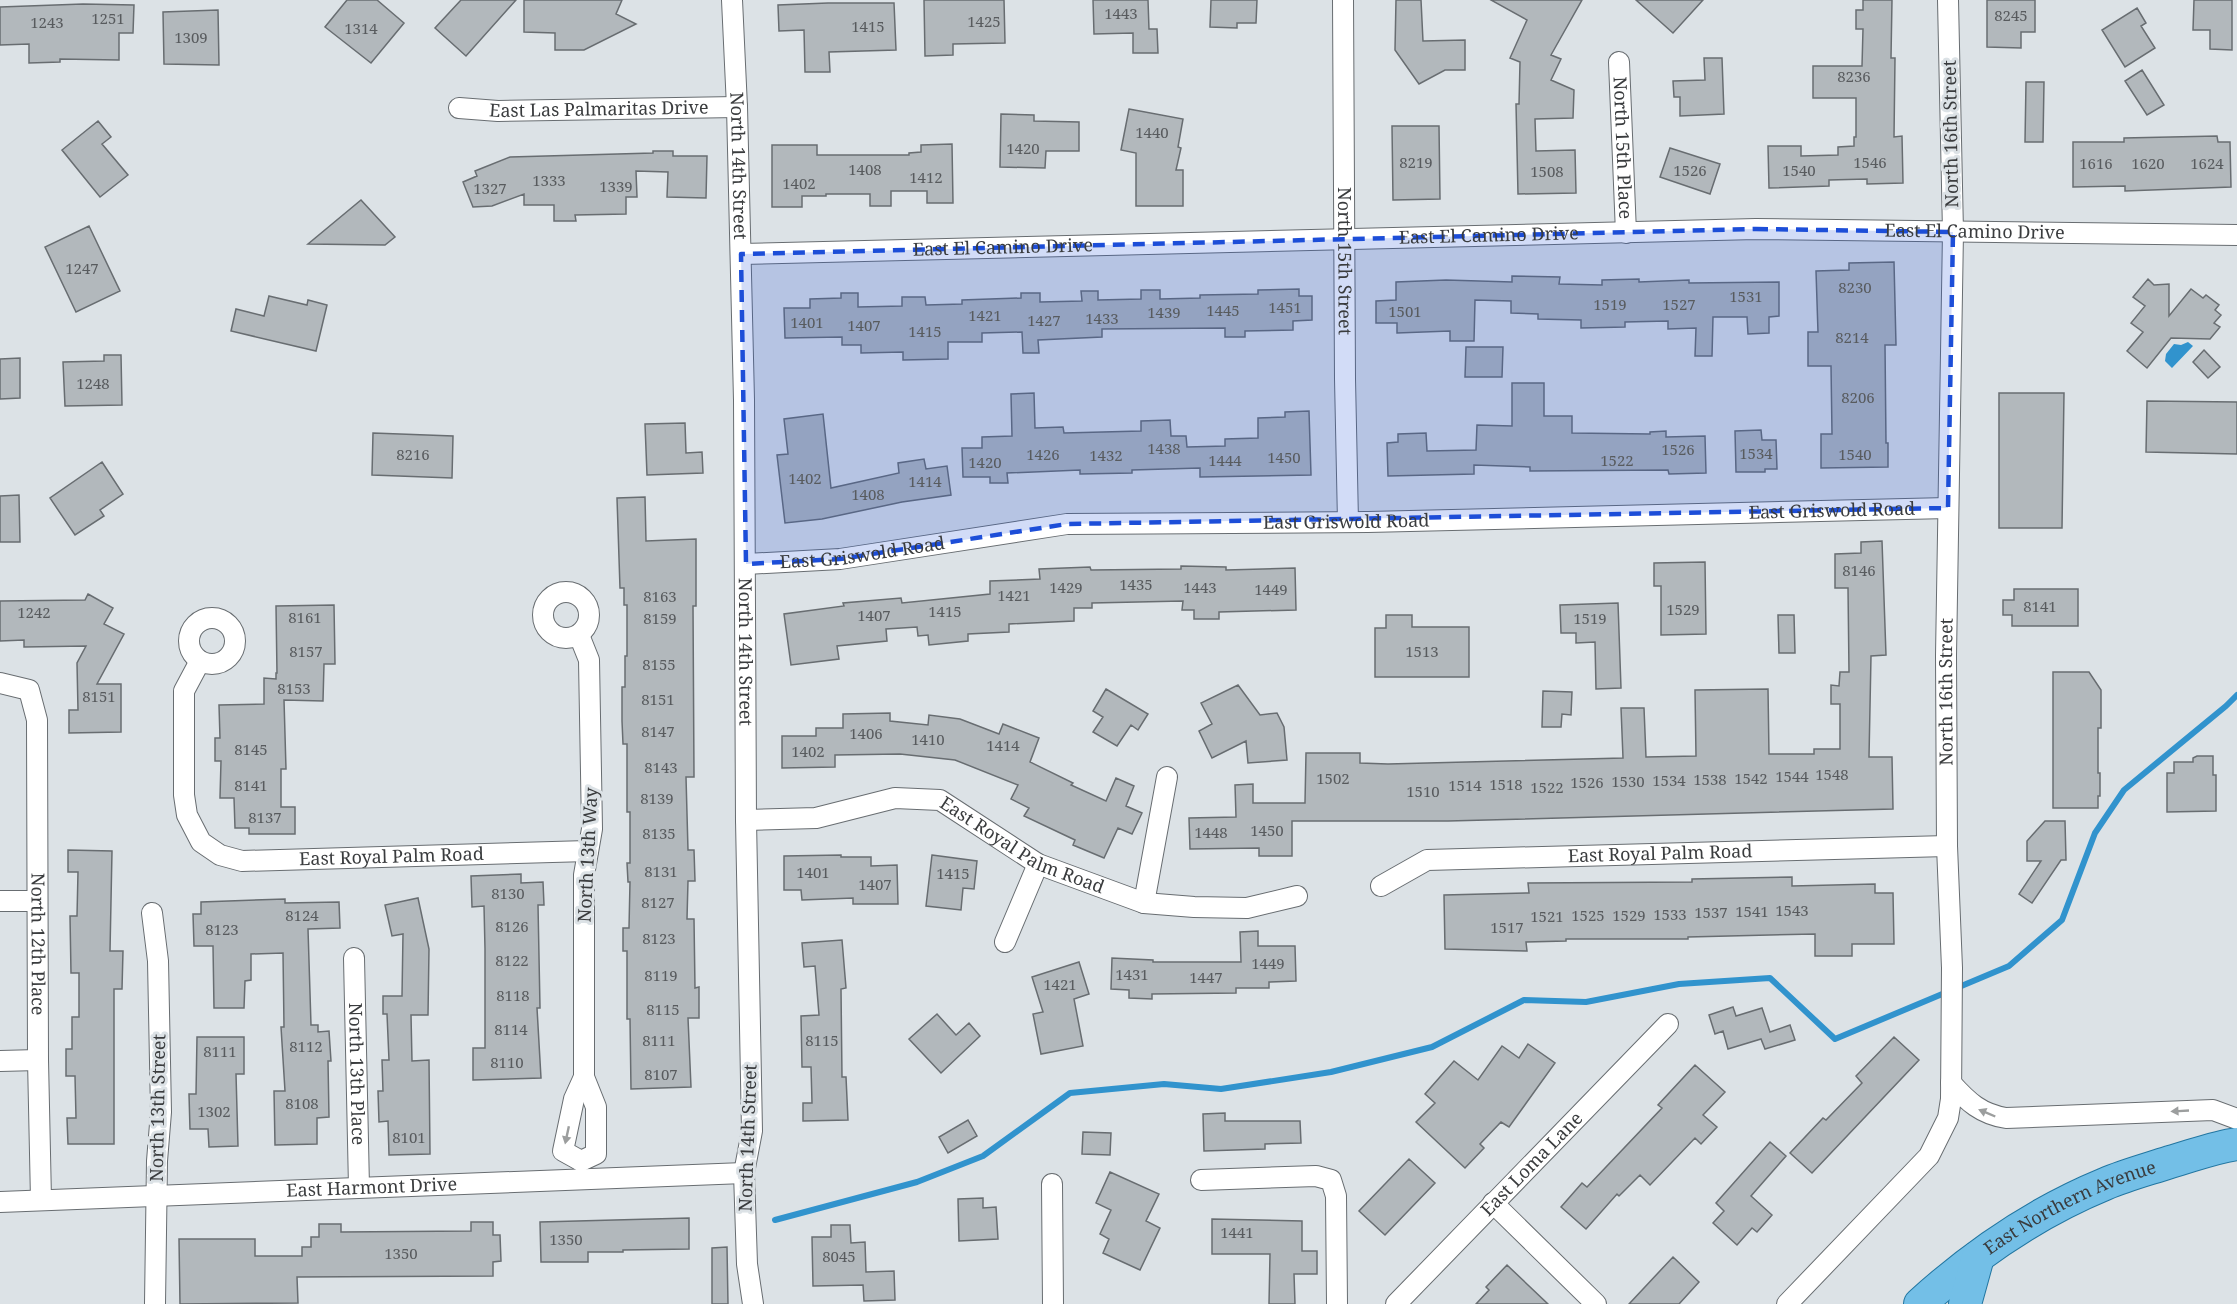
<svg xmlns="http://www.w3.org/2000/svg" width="2237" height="1304" font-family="'Noto Serif',serif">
	<rect width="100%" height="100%" fill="#dce2e6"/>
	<path fill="#3193cd" d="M2188,342L2193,346L2172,368L2165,361L2166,354L2174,344L2181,345Z"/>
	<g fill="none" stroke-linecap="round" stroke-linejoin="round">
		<path stroke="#3193cd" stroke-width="6" d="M775,1220L917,1182L983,1156L1070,1093L1164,1084L1221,1089L1331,1072L1432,1047L1524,1000L1586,1002L1679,984L1770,978L1835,1039L2009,966L2062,920L2095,833L2124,790L2226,706L2237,695"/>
	</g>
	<path fill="#b2b8bc" stroke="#686d71" stroke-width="1.5" d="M347,0H377L404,23L371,63L325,27Z
		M461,0H516L466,56L435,28Z
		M524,0H622L616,14L636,24L584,50H555V33L524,32Z
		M924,0H1004L1005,43L953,44V55L925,56Z
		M1093,0H1148L1149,29H1157L1158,53H1133V33L1094,34Z
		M1211,0H1257L1256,23H1237V28L1210,27Z
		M1396,0H1421L1423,41L1465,40V70H1445L1419,84L1395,50Z
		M1491,0H1582L1551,55L1561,59L1551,80L1574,90L1573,118L1535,119L1536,151L1575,150L1576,193L1518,194L1516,104H1519L1520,62L1510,58L1527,20Z
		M1636,0H1703L1673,33Z
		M1863,0H1892L1891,58H1895L1894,137L1902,136L1903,183L1867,184V179L1829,180V186L1769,188L1768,146H1801V156L1838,155V147L1854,146V137H1856V98H1813V66H1862L1863,29H1856V10H1863Z
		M1987,0H2035V32H2021V48L1987,47Z
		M2194,0H2232V50L2210,49V30H2193Z
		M828,3H894L896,50L829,52L830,72H805L804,30L779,31L778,5Z
		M83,4L134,5L133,33H119V60L60,59V62L29,63V44L0,45V7Z
		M2137,8L2146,23L2141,26L2155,48L2125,67L2102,30Z
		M218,10L219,65L164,64L163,12Z
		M1704,58H1722L1724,114L1680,116V97H1674L1673,81L1705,80Z
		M2142,70L2164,105L2147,115L2125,81Z
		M2026,82H2044L2043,142H2025Z
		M1129,109L1183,119L1178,147L1181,148L1176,170H1183V206H1136V153L1121,150Z
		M1001,114L1034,115V121L1079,122V151H1046L1045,168L1000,167Z
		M98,121L111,137L102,144L128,175L100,197L62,150Z
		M1392,126H1439L1440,199L1393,200Z
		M2217,136L2218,142H2230L2231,187L2125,191V186L2073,187V142H2124V138Z
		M952,144L953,203H927V191H891V206H870V194H826V196H802V207H772V145H817V155H909V153L921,152V145Z
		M1670,148L1720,164L1710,194L1660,177Z
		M653,151H673V156H707L706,198L667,197L668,172L636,171L637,197H626V214L575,215L576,221H554V205H524V194L492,206L473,207L463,182L477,176L475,171L510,157L653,153Z
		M361,200L395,237L385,245L308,244Z
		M89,226L120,291L76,312L45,247Z
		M1894,262L1896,345H1885L1886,443H1888V467L1821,468V434H1832L1831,366H1808V332H1818L1816,271L1849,270V263Z
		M1512,276L1560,277L1559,284L1602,285V280L1639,279V282L1689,280V283L1779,282V316L1769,317V333L1748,334L1747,317H1713L1712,356H1695L1696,328L1668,329V321L1625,322V327L1581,328V320L1538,319V314L1511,313V301L1475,300L1474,341H1450V331L1397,333V323H1376V301L1396,300V282L1446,280L1512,282Z
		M2148,279L2154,285L2169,284V316L2191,289L2203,298L2206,295L2219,305L2215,310L2221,315L2214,323L2220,327L2210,339L2171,338L2147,368L2127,351L2143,332L2131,323L2145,306L2133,297Z
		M1299,289V296H1312V320L1293,321V330L1245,331V337H1225V328L1102,329V337L1038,340L1039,353H1023L1022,332L982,333V342H948V359L903,360V352L861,353V345H842V337L785,338L784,308H810V299L841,298V293H858V307L902,306V297H925L926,305L962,304V300L1021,298V293H1040V302L1082,301L1081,291H1098V300L1141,299V290H1160V299L1200,298V295L1258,294V290Z
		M269,296L307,305L308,300L327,305L316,351L231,331L236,309L264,316Z
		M1466,347H1503L1502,377H1465Z
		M2204,350L2220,367L2208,378L2193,362Z
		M104,355H121L122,405L65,406L63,362L104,361Z
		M20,358V398L0,399V359Z
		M1512,383H1544V416H1572V433L1650,434V432L1666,431V437L1705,436L1706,473L1669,474L1668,470L1530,471V467L1474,465V474L1388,476L1387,443L1398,442V434L1426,433L1427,451L1476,450L1477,425L1512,426Z
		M1034,393L1035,428L1063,427L1064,433L1141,431V421L1170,420L1171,436H1186L1187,447L1225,446V439L1258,438V418L1285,417V412L1309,411L1311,475L1200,477V468L1132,470V473L1080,474V470L1007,473L1008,483H990V477H963L962,448H982V437L1012,436L1011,394Z
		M1999,393H2064L2062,528H1999Z
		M2147,401L2237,402V454L2146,452Z
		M823,414L831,488L899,473L898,463L924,459L926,469L947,466L951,495L902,502L822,519L785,523L777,455L788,454L784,419Z
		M685,423L686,453L702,452L703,473L647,475L645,424Z
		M1761,430L1762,440H1776L1777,469H1765V472H1736L1735,431Z
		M373,433L453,436L452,478L372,475Z
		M102,462L123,494L100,510L104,516L75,535L50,498Z
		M19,495L20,542H0V496Z
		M645,497L646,541L696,539V606H693L694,777H686L688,850H694L695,881H688L687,919H694L695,988L699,987V1018H688L691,1087L631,1089L630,1019H627V951H623V928H629L630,882H628L627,863H630V812H627V744H623L622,721V687H625V656H627V605H624V588H620L617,498Z
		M1882,541L1886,655L1871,656L1869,757H1892L1893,809L1448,821H1292V856H1259V848L1190,849L1189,818L1236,817L1235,785L1253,784V803H1305L1306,753H1360V763L1388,764L1623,758L1621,708H1644L1646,757L1696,756L1695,690L1768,689L1769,754H1814V749H1840V704H1831V685L1839,686L1840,672H1849L1848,588H1835V554L1861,553V542Z
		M1705,562L1706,634L1661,635V586H1654V563Z
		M1181,566L1226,567V570L1295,568L1296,610L1219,612V619H1194V610H1182L1183,601L1092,603V608H1074V621L1009,624V632L968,634V641L929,645L928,635L918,636L917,627L886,629L887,641L837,646L839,659L791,665L784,614L844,606L843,603L901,598L902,603L990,594V581L1040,579L1039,569L1090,567L1091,570L1181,569Z
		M2014,589H2078V626H2012V615H2003V600H2014Z
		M88,594L113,608L104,624L124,634L97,684H121V732L69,733V710H78L77,663L86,646L24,647V640L0,641V601L85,600Z
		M1618,603L1621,688L1596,689L1595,642L1576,643V633H1561L1560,605Z
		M334,605L335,664H324L323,701L284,700L286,769H281V807H295V834H249V828H235L234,798H220L221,761H215V738H220L219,705L264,704V678L276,679V673H277L276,606Z
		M1386,615H1412V627H1469V677H1375V628H1386Z
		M1778,615H1794L1795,653H1779Z
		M2053,672H2089L2101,690V728H2098V773H2100V796H2098V808H2053Z
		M1238,685L1260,715L1277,713L1284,727L1287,760L1248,763L1246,741L1212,758L1199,731L1212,724L1201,703Z
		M1106,689L1148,714L1138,730L1131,725L1117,746L1093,732L1103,717L1093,711Z
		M1543,691L1572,692L1571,715L1562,714L1561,727H1542Z
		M890,713V721L928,725L929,715L960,719L999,734L1003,724L1039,738L1030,762L1073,783L1071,785L1106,801L1116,778L1134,786L1126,806L1142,813L1132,834L1118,828L1104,858L1073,845L1075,840L1024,816L1029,808L1011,799L1018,785L955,760L900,754L835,755V767L782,768V736H816V728H843V714Z
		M2197,756H2213V775H2216V811L2167,812V773H2174V762H2193V758Z
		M2045,821H2065L2066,860H2061L2032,903L2019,894L2041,861H2027V841Z
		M68,850L112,851L110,951H123L122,989H114V1144H68L67,1118H76L75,1076H66V1049H72V1017H79V973H71L70,916H77L78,872H68Z
		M841,855V857H871V866L897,865L898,904H853V898L802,900L801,890H784V856Z
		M932,855L977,861L974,889L963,888L961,910L926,906Z
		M521,874V883L543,882L544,905H538L540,1008H537L541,1078L473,1080V1048H485V949L484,906L472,907L471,876Z
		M1792,877V886L1875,884V893H1893L1894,944H1852V956H1815V934L1688,937V939H1566V941L1526,942L1527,951L1445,949L1444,895L1529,893L1528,883L1692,882V879Z
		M418,898L429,949L428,1015H411L412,1061L429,1060L430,1154L389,1155L388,1121L379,1122L378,1091H383L382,1060H389L387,1014H383V996H402L403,934L392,936L385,905Z
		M285,899V903L339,902L340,928L308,929L311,1025H318V1032L329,1031L331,1061H328L329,1117L317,1118V1144L275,1145L274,1091H285L281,1027H284L283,953L251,954V980L245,981L244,1008H214L213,946H194L193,914H201V902Z
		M1258,931V946H1295L1296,981L1269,982V988H1236V993L1152,994V999L1129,998V990L1111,989L1112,958L1153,960V962H1241L1240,932Z
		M842,940L846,988L841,989L842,1077H846L848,1120L803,1121V1103H812L811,1067H802L801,1016L819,1015L815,966L804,967L802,943Z
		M1079,962L1089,994L1074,999L1083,1046L1041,1054L1033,1014L1043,1012L1032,977Z
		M1733,1007L1736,1016L1762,1008L1770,1032L1790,1025L1795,1040L1765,1049L1761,1039L1728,1049L1723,1031L1715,1034L1709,1015Z
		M937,1014L956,1035L969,1023L980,1036L941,1073L909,1039Z
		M197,1037H244V1074H236L238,1146L209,1147L208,1129H190L189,1094H196Z
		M1894,1037L1919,1060L1812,1173L1790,1153L1823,1118L1826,1120L1862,1083L1856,1076Z
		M1528,1044L1555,1063L1509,1127L1501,1122L1480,1144L1484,1148L1465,1168L1416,1122L1435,1103L1425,1094L1454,1061L1478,1080L1502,1046L1519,1058Z
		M1695,1065L1725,1092L1703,1115L1717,1127L1701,1144L1695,1138L1650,1185L1640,1175L1619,1196L1617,1194L1586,1229L1561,1207L1582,1183L1587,1187L1662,1108L1658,1105Z
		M1225,1113V1121H1300L1301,1143L1265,1144V1149L1204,1151L1203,1114Z
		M968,1120L977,1136L948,1153L939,1137Z
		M1083,1132L1111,1133L1110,1155L1082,1154Z
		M1770,1142L1786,1156L1751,1196L1772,1215L1757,1232L1752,1228L1737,1245L1713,1223L1724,1211L1716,1203Z
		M1409,1159L1435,1183L1385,1235L1359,1211Z
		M1110,1172L1159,1194L1146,1221L1160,1228L1140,1270L1103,1253L1109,1239L1100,1234L1111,1210L1096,1203Z
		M983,1198V1208L996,1207L998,1239L959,1241L958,1199Z
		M689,1218V1249L623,1250V1252H588V1262H541L540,1222Z
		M1212,1219L1302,1221V1251H1317V1274H1294L1295,1304H1269L1270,1254H1212Z
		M471,1222H493V1235H500L501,1261L493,1262V1276L297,1277L298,1303L180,1304L179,1239H255V1256H302V1247H311V1237H319V1224H341V1232L471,1231Z
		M831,1225H850L851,1243L865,1242L866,1272L894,1271L895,1300L864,1301L863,1285L813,1286L812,1237H831Z
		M727,1247L728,1304H712V1248Z
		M1673,1257L1699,1282L1679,1304H1629Z
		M1507,1265L1548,1304H1476L1489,1290L1486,1287Z"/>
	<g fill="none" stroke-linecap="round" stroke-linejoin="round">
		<g stroke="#686d71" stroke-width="22">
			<g id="minor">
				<path id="s1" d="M732,0L737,107L744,400L746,820L752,1131L744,1173L747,1264L753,1304"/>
				<path id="s2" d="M1343,0L1345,379L1348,522"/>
				<path id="s3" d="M1619,62L1626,233"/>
				<path id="s4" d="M459,108L498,111L737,107"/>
				<path id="s5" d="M741,254L1756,229L2237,235"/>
				<path id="s6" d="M746,564L840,559L1067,524L1368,522L1948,508"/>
				<circle cx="566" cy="615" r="23"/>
				<circle cx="212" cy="641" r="23"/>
				<path d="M579,635L589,660L592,829L584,875V1077L596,1107V1154L581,1161"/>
				<path id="s7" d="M200,661L184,691V795L187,815L201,842L220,855L242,861L588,851"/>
				<path id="s8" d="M0,683L29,690L37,720L38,1060L41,1200"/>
				<path id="s9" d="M746,820L816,818L895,798L940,800L1038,864L1144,903L1194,907L1247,908L1297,896"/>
				<path id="s10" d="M1381,886L1427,860L1947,846"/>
				<path d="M0,901H37"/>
				<path d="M1144,903L1167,777"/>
				<path d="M152,913L158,961L161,1112L157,1161L155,1304"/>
				<path d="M1005,942L1038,864"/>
				<path id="s11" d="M354,958L359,1187"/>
				<path d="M0,1061L38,1060"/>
				<path d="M1951,1083C1968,1102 1981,1114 2006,1118L2213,1110L2237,1119"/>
				<path d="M581,1161L563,1151L574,1099L584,1077"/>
				<path d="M1201,1180L1316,1176L1331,1180L1336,1196L1337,1304"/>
				<path d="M1052,1184L1053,1304"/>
				<path id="s12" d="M0,1202L744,1173"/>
				<path d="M1493,1203L1596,1304"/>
				<path id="s13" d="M1396,1304L1668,1024"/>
				<path id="s14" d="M1787,1304L1929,1156L1948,1118L1951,1099L1952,968L1947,846L1946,656L1953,232L1948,0"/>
			</g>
		</g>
		<g stroke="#2276a1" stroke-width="34">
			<g id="primary">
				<path id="s15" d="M1920,1304C1974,1255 2037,1212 2105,1184C2126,1175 2149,1169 2170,1162C2192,1156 2214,1147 2237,1144"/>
				<path d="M1965,1304L1978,1257"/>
			</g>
		</g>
		<use href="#minor" stroke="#fff" stroke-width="20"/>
		<use href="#primary" stroke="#73bfe7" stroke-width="32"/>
	</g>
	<defs><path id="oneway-solid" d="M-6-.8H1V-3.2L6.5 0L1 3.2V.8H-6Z" transform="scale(1.5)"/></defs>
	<g fill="#9c9e9e">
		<use href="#oneway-solid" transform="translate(2180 1111) rotate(177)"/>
		<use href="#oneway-solid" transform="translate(1987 1113) rotate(-157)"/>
		<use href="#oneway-solid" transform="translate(567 1135) rotate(102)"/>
	</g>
	<path fill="#1d4ed8" fill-opacity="0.2" stroke="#1d4ed8" stroke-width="4.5" stroke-dasharray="12 8" stroke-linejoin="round" d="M1756,229L1953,232L1948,508L1067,524L840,559L746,564L741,254Z"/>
	<g text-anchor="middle" stroke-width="6" stroke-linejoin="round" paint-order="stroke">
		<g font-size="15" fill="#585b5e">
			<text x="1121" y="19">1443</text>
			<text x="2011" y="21">8245</text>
			<text x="108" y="24">1251</text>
			<text x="984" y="27">1425</text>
			<text x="47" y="28">1243</text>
			<text x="868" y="32">1415</text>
			<text x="361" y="34">1314</text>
			<text x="191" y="43">1309</text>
			<text x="1854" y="82">8236</text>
			<text x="1152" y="138">1440</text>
			<text x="1023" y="154">1420</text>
			<text x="1416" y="168">8219</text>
			<text x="1870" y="168">1546</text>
			<text x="2096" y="169">1616</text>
			<text x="2148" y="169">1620</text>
			<text x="2207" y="169">1624</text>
			<text x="865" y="175">1408</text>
			<text x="1690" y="176">1526</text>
			<text x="1799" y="176">1540</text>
			<text x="1547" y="177">1508</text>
			<text x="926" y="183">1412</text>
			<text x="549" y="186">1333</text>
			<text x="799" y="189">1402</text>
			<text x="616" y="192">1339</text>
			<text x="490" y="194">1327</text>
			<text x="82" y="274">1247</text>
			<text x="1855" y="293">8230</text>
			<text x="1746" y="302">1531</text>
			<text x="1610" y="310">1519</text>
			<text x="1679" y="310">1527</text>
			<text x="1285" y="313">1451</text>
			<text x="1223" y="316">1445</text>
			<text x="1405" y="317">1501</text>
			<text x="1164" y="318">1439</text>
			<text x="985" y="321">1421</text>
			<text x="1102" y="324">1433</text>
			<text x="1044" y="326">1427</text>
			<text x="807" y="328">1401</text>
			<text x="864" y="331">1407</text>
			<text x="925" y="337">1415</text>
			<text x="1852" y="343">8214</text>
			<text x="93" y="389">1248</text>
			<text x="1858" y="403">8206</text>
			<text x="1164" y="454">1438</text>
			<text x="1678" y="455">1526</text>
			<text x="1756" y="459">1534</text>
			<text x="413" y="460">8216</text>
			<text x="1043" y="460">1426</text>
			<text x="1855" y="460">1540</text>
			<text x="1106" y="461">1432</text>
			<text x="1284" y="463">1450</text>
			<text x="1225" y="466">1444</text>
			<text x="1617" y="466">1522</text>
			<text x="985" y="468">1420</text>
			<text x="805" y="484">1402</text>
			<text x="925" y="487">1414</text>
			<text x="868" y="500">1408</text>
			<text x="1859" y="576">8146</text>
			<text x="1136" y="590">1435</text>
			<text x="1066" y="593">1429</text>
			<text x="1200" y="593">1443</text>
			<text x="1271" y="595">1449</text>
			<text x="1014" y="601">1421</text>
			<text x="660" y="602">8163</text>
			<text x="2040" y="612">8141</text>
			<text x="1683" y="615">1529</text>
			<text x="945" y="617">1415</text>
			<text x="34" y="618">1242</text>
			<text x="874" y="621">1407</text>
			<text x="305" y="623">8161</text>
			<text x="660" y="624">8159</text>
			<text x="1590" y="624">1519</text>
			<text x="306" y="657">8157</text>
			<text x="1422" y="657">1513</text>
			<text x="659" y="670">8155</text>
			<text x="294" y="694">8153</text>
			<text x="99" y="702">8151</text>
			<text x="658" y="705">8151</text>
			<text x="658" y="737">8147</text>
			<text x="866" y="739">1406</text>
			<text x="928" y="745">1410</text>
			<text x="1003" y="751">1414</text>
			<text x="251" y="755">8145</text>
			<text x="808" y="757">1402</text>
			<text x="661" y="773">8143</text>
			<text x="1832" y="780">1548</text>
			<text x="1792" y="782">1544</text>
			<text x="1333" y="784">1502</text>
			<text x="1751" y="784">1542</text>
			<text x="1710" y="785">1538</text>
			<text x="1669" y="786">1534</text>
			<text x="1628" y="787">1530</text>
			<text x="1587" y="788">1526</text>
			<text x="1506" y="790">1518</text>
			<text x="251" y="791">8141</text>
			<text x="1465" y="791">1514</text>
			<text x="1547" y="793">1522</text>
			<text x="1423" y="797">1510</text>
			<text x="657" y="804">8139</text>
			<text x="265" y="823">8137</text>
			<text x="1267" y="836">1450</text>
			<text x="1211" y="838">1448</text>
			<text x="659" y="839">8135</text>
			<text x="661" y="877">8131</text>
			<text x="813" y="878">1401</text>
			<text x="953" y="879">1415</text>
			<text x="875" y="890">1407</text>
			<text x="508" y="899">8130</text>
			<text x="658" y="908">8127</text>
			<text x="1792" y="916">1543</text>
			<text x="1752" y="917">1541</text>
			<text x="1711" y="918">1537</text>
			<text x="1670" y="920">1533</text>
			<text x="302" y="921">8124</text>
			<text x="1588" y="921">1525</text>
			<text x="1629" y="921">1529</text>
			<text x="1547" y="922">1521</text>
			<text x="512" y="932">8126</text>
			<text x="1507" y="933">1517</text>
			<text x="222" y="935">8123</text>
			<text x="659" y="944">8123</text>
			<text x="512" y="966">8122</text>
			<text x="1268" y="969">1449</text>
			<text x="1132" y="980">1431</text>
			<text x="661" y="981">8119</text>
			<text x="1206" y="983">1447</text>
			<text x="1060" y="990">1421</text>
			<text x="513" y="1001">8118</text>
			<text x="663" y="1015">8115</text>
			<text x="511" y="1035">8114</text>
			<text x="659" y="1046">8111</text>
			<text x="822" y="1046">8115</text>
			<text x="306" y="1052">8112</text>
			<text x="220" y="1057">8111</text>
			<text x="507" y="1068">8110</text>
			<text x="661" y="1080">8107</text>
			<text x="302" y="1109">8108</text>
			<text x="214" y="1117">1302</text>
			<text x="409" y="1143">8101</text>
			<text x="1237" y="1238">1441</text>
			<text x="566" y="1245">1350</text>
			<text x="401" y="1259">1350</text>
			<text x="839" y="1262">8045</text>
		</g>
		<g font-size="18" fill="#3a3c3e" stroke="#dce2e6">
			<text dy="6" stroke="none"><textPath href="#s4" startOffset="140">East Las Palmaritas Drive</textPath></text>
			<text transform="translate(1951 134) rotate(-91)" y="6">North 16th Street</text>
			<text dy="6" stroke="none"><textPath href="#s3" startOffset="86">North 15th Place</textPath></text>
			<text dy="6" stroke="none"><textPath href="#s1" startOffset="166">North 14th Street</textPath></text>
			<text dy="6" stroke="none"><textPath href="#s5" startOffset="1234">East El Camino Drive</textPath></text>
			<text dy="6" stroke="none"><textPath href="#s5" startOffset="748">East El Camino Drive</textPath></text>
			<text dy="6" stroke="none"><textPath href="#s5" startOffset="262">East El Camino Drive</textPath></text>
			<text dy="6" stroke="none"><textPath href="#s2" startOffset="261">North 15th Street</textPath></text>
			<text dy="6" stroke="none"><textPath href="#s6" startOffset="1089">East Griswold Road</textPath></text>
			<text dy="6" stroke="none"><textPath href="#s6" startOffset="603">East Griswold Road</textPath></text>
			<text dy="6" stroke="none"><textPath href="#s6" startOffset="117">East Griswold Road</textPath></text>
			<text dy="6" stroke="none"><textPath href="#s1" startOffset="652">North 14th Street</textPath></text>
			<text dy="6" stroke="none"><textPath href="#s14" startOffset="674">North 16th Street</textPath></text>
			<text dy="6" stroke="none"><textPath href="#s9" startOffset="291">East Royal Palm Road</textPath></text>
			<text dy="6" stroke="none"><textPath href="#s10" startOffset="286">East Royal Palm Road</textPath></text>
			<text transform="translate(588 855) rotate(-87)" y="6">North 13th Way</text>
			<text dy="6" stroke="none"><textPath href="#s7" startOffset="384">East Royal Palm Road</textPath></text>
			<text dy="6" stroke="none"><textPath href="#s8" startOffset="285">North 12th Place</textPath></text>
			<text dy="6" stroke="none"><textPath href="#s11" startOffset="116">North 13th Place</textPath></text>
			<text transform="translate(158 1108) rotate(-89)" y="6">North 13th Street</text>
			<text transform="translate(748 1138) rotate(-88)" y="6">North 14th Street</text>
			<text dy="6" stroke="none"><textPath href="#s13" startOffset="195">East Loma Lane</textPath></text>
			<text dy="6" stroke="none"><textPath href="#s12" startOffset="372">East Harmont Drive</textPath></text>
			<text dy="6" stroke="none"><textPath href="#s15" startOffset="180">East Northern Avenue</textPath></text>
		</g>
	</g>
</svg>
